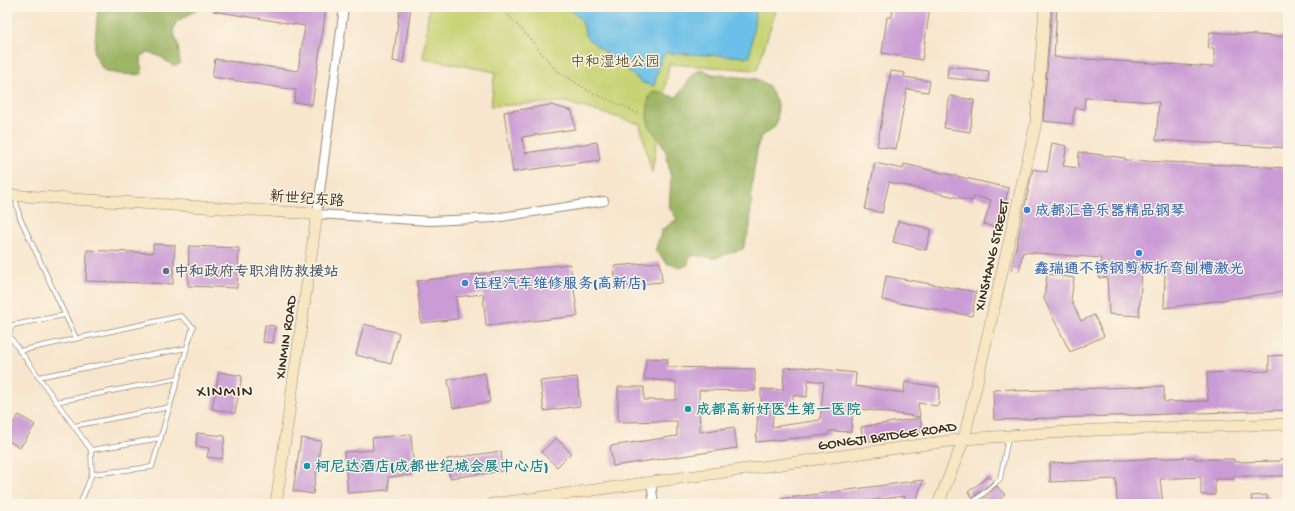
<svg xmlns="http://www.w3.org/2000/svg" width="1295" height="511" font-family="'Gochi Hand','LXGW WenKai TC',sans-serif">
	<rect width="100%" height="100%" fill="#fcf5e5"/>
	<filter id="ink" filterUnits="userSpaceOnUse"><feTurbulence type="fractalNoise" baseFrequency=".025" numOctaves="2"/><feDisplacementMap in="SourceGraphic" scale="8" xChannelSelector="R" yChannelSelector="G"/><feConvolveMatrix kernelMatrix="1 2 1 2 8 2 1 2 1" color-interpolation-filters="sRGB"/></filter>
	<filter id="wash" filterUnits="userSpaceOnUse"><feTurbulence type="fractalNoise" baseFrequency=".012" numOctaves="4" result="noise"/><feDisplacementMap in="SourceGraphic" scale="16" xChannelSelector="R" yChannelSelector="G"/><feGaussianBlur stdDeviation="0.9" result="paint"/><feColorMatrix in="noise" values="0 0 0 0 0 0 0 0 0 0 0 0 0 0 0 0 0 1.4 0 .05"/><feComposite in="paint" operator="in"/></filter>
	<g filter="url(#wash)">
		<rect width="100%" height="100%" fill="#f7e6cd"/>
		<path fill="#c7d374" stroke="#817e49" d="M429,7H777L757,70L669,64L652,173L640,124L565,102L491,106L495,72L423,58Z"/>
		<path fill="#9db566" stroke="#6c7042" d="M98,7H197L195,11L176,22L173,31L178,44L180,64L173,66L161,57L148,52L141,56L142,74C135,76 107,74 102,68C99,63 98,58 94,54Z
			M700,69L712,74L757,79L769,86L778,105L777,122L773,128L761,137L758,145L752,182L750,227L743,249L714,258L694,255L689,258L688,265L680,268L667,263L655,251L662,230L677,219L669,207L671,179L666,152L661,142L649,127L647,116L649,96L654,91C663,91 668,97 677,97L692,76Z"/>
		<path fill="#6bc0e8" stroke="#537583" d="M568,7H756L750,57L666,53L661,59L654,86L643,83L586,37L582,21Z"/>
		<g id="blocks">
			<path fill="#ca9bd5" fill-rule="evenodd" d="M214,7H309L326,9L312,105L294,102L296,90L212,77L215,59L298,71L305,26L213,11Z
				M400,7H411L403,63L393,61Z
				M893,7H930L922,60L882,53L887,17H892Z
				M1052,7H1057L1054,57L1214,67V48H1208L1210,32L1288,37V148L1156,140L1159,102L1085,98L1084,109L1075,108L1072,124L1043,121Z
				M948,66L989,71L988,82L947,78Z
				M891,71L905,73L904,77L930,81L928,92L907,89L896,149L877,146Z
				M950,96L974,100L970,132L944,128Z
				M551,105L572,111L575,129L522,137L525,153L597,142L600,160L513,172L504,112Z
				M1052,143L1067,146L1063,166L1078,168L1079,152L1125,158V160L1288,168V291L1164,308L1165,274L1142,271L1139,316L1109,314L1107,277L1099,278L1101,258L1023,252L1019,271L1011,270L1033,169L1047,172Z
				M875,163L903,169L904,164L1009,188L998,228L984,224L991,200L974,196L973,201L889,182L882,213L865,209Z
				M898,221L931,229L926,250L893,242Z
				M153,244L175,245L173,284L86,281L87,250L153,253Z
				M189,246L239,248L237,288L188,286Z
				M660,262L662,282L616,286L614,266Z
				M570,264L578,316L486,326L483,294L456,297L458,319L421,323L417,281Z
				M1047,274L1074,278L1071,300L1081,321L1094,315L1104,336L1070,352L1044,299Z
				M886,276L976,292L972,316L882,300Z
				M364,324L399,333L391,364L356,355Z
				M265,325L275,326L273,343L263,342Z
				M1288,355V410L994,420L993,390L1015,389V391L1164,386V402L1208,401L1207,373L1269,371V356Z
				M646,358L668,359L667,367L755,369V391L699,390L700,432L734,427L737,448L613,466L610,446L677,436V421L618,422V387H644V400H676V382L644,379Z
				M802,367L856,373L855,386L904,393L905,382L940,387L938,406L918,403L920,417L853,408L851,432L829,431L828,435L756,442L758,410H761V389L783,390L784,368ZM808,380L824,382L820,420L772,427L774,405H793V395L807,397Z
				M219,372L242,376L235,413L212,409Z
				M485,373L490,402L453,408L448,380Z
				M577,377L580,406L544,411L540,381Z
				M19,415L35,425L20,448L7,440V432Z
				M920,418L923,432L863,442L861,427Z
				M197,433L225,436L222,459L207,457L209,448L196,446Z
				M411,434L414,475L388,477L389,490L348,493L344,452L373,450L372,438Z
				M301,438L321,441L313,494L293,491Z
				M556,438L571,453L557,467L541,452Z
				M501,451L503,471L450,478L447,459Z
				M1195,457V459H1234V462L1280,461V459H1288V476H1234V479H1215V495H1201V477L1160,479L1163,504H1117L1116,479L1050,482V463Z
				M989,476L993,481L973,498L968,492Z
				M923,480L915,504H903L905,496L843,504H780V499Z
				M997,486L1005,495L994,504H978Z
				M1267,495L1268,504H1252L1251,496Z"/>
		</g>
	</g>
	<g filter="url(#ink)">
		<use href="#blocks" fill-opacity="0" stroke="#998876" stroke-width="1"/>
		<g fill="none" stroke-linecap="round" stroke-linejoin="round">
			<g stroke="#998876" stroke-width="5.5">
				<path id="lane" d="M15,197L20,218L76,338
					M65,315L13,325L8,334L91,450L92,474
					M19,351L181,316L193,327L152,467L92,474L80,504
					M38,377L187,348
					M56,402L178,378
					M74,426L170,407
					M91,450L161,438
					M971,504L1000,479L1008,438"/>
			</g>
			<g stroke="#998876" stroke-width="10">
				<path id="street" d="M344,7L317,214L430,221L495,218L604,201
					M651,483L654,504"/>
			</g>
			<g stroke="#998876" stroke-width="12">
				<path id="secondary" d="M7,195L317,214L276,504
					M492,504L964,439L1096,430L1288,424
					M938,504L964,439L1036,123L1045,7"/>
			</g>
			<path stroke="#998876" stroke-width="1.5" stroke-dasharray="1 3" stroke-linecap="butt" d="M500,7L525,33L556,70L587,90L640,114"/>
			<use href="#lane" stroke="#fff" stroke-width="4"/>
			<use href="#street" stroke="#fff" stroke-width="8"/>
			<use href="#secondary" stroke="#f7e8c3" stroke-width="11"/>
		</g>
	</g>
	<g fill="#3f7fe0" stroke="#fcf5e5" stroke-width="1.5">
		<circle cx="1027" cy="210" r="4"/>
		<circle cx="1139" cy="253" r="4"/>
		<circle cx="465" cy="283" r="4"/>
	</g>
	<circle fill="#5c6f8a" stroke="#fcf5e5" stroke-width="1.5" cx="166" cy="271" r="4"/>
	<g fill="#0f9aa8" stroke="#fcf5e5" stroke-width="1.5">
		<circle cx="688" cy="409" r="4"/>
		<circle cx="307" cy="466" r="4"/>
	</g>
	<g text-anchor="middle" stroke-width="3" stroke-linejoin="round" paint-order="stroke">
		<g font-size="15" fill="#5e5434" stroke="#fcf5e5">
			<text x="615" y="66">中和湿地公园</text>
		</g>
		<g font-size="15" fill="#3b2a1e" stroke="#fcf5e5">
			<text transform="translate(307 198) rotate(4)" y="5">新世纪东路</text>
			<text transform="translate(991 255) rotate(-77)" y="5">XINSHANG STREET</text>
			<text transform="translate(285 337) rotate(-82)" y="5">XINMIN ROAD</text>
			<text transform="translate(887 435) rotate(-8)" y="5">GONGJI BRIDGE ROAD</text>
		</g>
		<g font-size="15" font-weight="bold" fill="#366cbe" stroke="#fcf5e5" text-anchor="start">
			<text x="1035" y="215">成都汇音乐器精品钢琴</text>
			<text x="1139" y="273" text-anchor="middle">鑫瑞通不锈钢剪板折弯刨槽激光</text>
			<text x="473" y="288">钰程汽车维修服务(高新店)</text>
		</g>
		<g font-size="15" font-weight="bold" fill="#4e5e75" stroke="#fcf5e5" text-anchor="start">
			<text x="174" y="276">中和政府专职消防救援站</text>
		</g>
		<g font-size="15" font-weight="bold" fill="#0d838f" stroke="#fcf5e5" text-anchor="start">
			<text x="696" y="414">成都高新好医生第一医院</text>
			<text x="315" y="471">柯尼达酒店(成都世纪城会展中心店)</text>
		</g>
		<g font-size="17" letter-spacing="1" fill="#3b2a1e" stroke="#fcf5e5">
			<text x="225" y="396">XINMIN</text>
		</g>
	</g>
	<rect width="1295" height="511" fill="none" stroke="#fcf5e5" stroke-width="24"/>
</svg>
